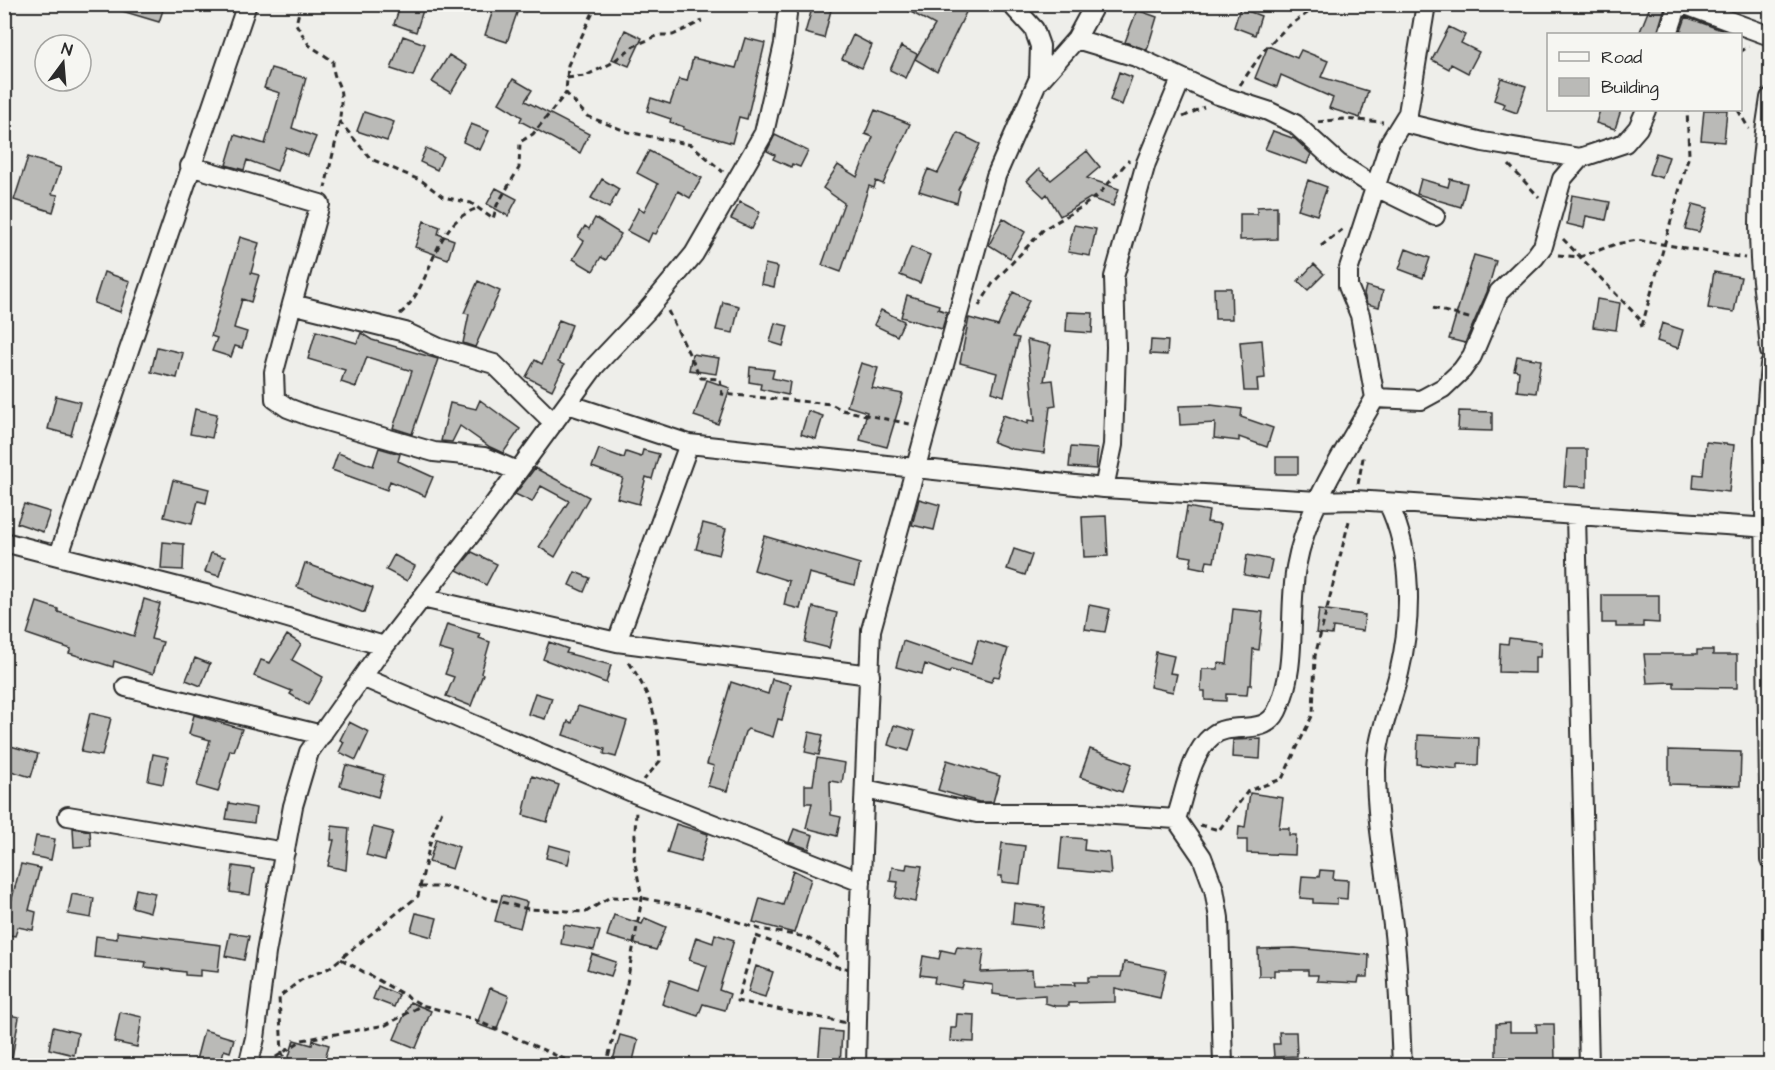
<svg xmlns="http://www.w3.org/2000/svg" width="1775" height="1070" font-family="'Architects Daughter',sans-serif">
	<rect width="100%" height="100%" fill="#eeeeea"/>
	<filter id="ink" filterUnits="userSpaceOnUse"><feTurbulence type="fractalNoise" baseFrequency=".0167" numOctaves="2"/><feDisplacementMap in="SourceGraphic" scale="12" xChannelSelector="R" yChannelSelector="G"/><feConvolveMatrix kernelMatrix="1 2 1 2 8 2 1 2 1" color-interpolation-filters="sRGB"/></filter>
	<g filter="url(#ink)">
		<path fill="#babab7" stroke="#2b2b2b" stroke-width="1.5" d="M112,4H165L159,22L112,8Z
			M401,4H425L416,32L394,24Z
			M495,4H520L507,42L485,35Z
			M896,4H970L937,72L915,59L935,25Z
			M1651,4H1666L1657,34H1639Z
			M813,5L831,10L824,38L805,33Z
			M1240,8L1261,16L1255,35L1234,27Z
			M1137,10L1157,17L1147,50L1125,42Z
			M1686,17L1732,34H1680Z
			M1449,27L1465,35L1461,43L1479,52L1468,73L1451,64L1449,69L1432,60Z
			M625,30L642,38L629,66L612,59Z
			M853,35L872,45L862,68L842,59Z
			M403,36L425,44L413,76L391,69Z
			M745,38L765,43L747,119L739,117L732,143L683,129L684,127L670,122L671,119L647,111L651,98L670,104L679,79L687,81L693,58L736,68Z
			M901,46L917,54L906,78L890,70Z
			M1268,46L1297,58L1301,50L1328,61L1321,77L1368,91L1360,118L1329,108L1333,98L1281,75L1277,87L1255,78Z
			M449,55L467,66L451,93L432,82Z
			M271,68L306,78L292,128L316,137L308,156L286,147L277,171L247,160L244,170L226,165L235,135L265,144L280,93L264,88Z
			M1119,72L1132,77L1122,105L1110,100Z
			M1501,78L1526,86L1517,113L1503,108L1505,104L1494,100Z
			M513,79L532,90L525,101L589,134L580,153L520,121L522,117L499,103Z
			M875,110L910,124L883,184L876,181L874,188L869,186L841,272L822,265L844,203L823,188L838,165L857,177L873,137L865,134Z
			M1600,110H1621L1615,129L1596,123Z
			M1704,110H1727L1724,142L1701,140Z
			M364,112L394,122L387,141L357,131Z
			M471,124L489,131L480,150L463,142Z
			M1273,131L1295,139L1311,154L1307,164L1265,149Z
			M958,133L980,144L958,190L960,191L957,203L919,191L928,169L938,173Z
			M775,135L808,151L800,167L792,164L791,167L773,159L775,155L767,151Z
			M426,148L443,156L437,170L420,162Z
			M649,151L702,178L690,198L678,191L656,234L652,233L648,242L627,231L639,208L644,211L658,184L637,173Z
			M1087,151L1100,167L1087,178L1119,189L1113,206L1090,198L1060,216L1047,194L1044,197L1027,181L1039,169L1051,180Z
			M1656,153L1669,157L1662,178L1649,174Z
			M28,157L61,168L52,194L58,195L53,212L14,200Z
			M602,179L619,189L609,208L591,198Z
			M1421,179L1448,187L1450,179L1467,183L1461,207L1417,194Z
			M1308,180L1327,187L1317,215L1298,209Z
			M496,188L517,199L508,216L487,204Z
			M1572,195L1610,202L1606,220L1586,216L1584,228L1567,224Z
			M740,202L760,212L752,229L731,219Z
			M1693,204L1708,208L1699,232L1685,229Z
			M1277,206V239L1240,240V214H1257V207Z
			M595,218L621,234L606,260L601,257L593,271L573,259L584,241L578,237L585,226L589,229Z
			M1003,218L1025,232L1010,258L989,245Z
			M424,221L440,227L438,234L454,240L448,259L415,247Z
			M1074,225L1096,229L1090,256L1068,252Z
			M240,237L259,243L251,273L259,275L251,302L242,299L234,328L247,332L242,348L235,346L231,357L212,351L217,338L211,336Z
			M911,247L930,255L920,283L900,275Z
			M1406,249L1430,258L1423,278L1399,269Z
			M1474,255L1496,261L1487,292L1465,343L1449,339Z
			M765,264L778,267L774,287L761,284Z
			M1314,264L1324,274L1308,290L1298,281Z
			M104,272L130,281L120,312L94,303Z
			M1714,272L1741,277L1734,312L1708,308Z
			M478,281L500,291L475,347L463,343L469,314L464,313Z
			M1366,286L1383,291L1379,307L1367,304L1364,294Z
			M1214,288H1231L1232,319H1215Z
			M1013,292L1029,300L1013,337L1019,338L1004,396L992,392L997,373L960,363L969,318L998,326Z
			M907,295L939,305L938,309L947,312L942,329L901,317Z
			M1597,299L1620,303L1616,330L1593,327Z
			M723,302L739,306L733,333L716,330Z
			M881,310L904,321L897,336L874,325Z
			M1067,312L1093,313L1092,333L1066,331Z
			M559,320L572,325L558,362L564,365L552,390L526,377L535,360L542,364Z
			M775,323L788,326L783,346L770,342Z
			M1662,323L1683,330L1678,348L1657,341Z
			M316,331L357,343L361,333L372,340L438,359L412,434L393,428L412,371L367,357L356,387L341,382L345,370L308,359Z
			M1027,340L1051,345L1044,381L1053,380L1056,406L1050,407L1044,453L1012,449L993,442L1003,415L1028,424V420L1035,421Z
			M1151,340L1168,341L1167,355L1150,354Z
			M1262,340L1265,378L1257,379L1258,391H1244L1240,342Z
			M157,347L183,353L177,378L151,372Z
			M692,354L719,358L716,374L689,370Z
			M1517,356L1541,360L1536,393L1517,391L1519,371L1514,370Z
			M861,363L878,368L872,388L903,394L887,447L860,440L867,412L847,406Z
			M750,367L774,370L772,378L790,382L788,395L760,389L761,384L749,382Z
			M707,380L730,388L718,424L694,416Z
			M56,396L80,402L71,435L48,429Z
			M480,400L520,429L503,453L490,447L460,426L452,442L441,441L450,403L476,409Z
			M1211,405L1242,409L1241,417L1273,428L1267,447L1239,437V441L1214,438L1215,423L1180,425L1179,406Z
			M195,409L217,414L212,438L190,434Z
			M808,411L823,416L816,439L801,434Z
			M1459,411L1492,412V431L1458,430Z
			M1706,442L1734,445L1729,492L1693,488L1694,474L1703,475Z
			M1071,447L1098,449L1096,469L1069,467Z
			M379,448L400,454L398,461L433,477L425,496L390,481L387,490L332,470L338,453L373,466Z
			M599,449L624,458L626,452L641,457L643,450L659,454L652,479L646,477L639,504L617,498L623,478L592,467Z
			M1567,449H1587V487L1564,486Z
			M1276,457H1298V474H1276Z
			M535,468L589,497L555,557L539,547L569,501L541,486L532,502L515,494Z
			M173,480L209,489L206,503L198,501L192,524L164,517Z
			M919,499L940,505L934,530L912,525Z
			M24,504L50,512L43,532L17,523Z
			M1187,507L1209,511L1207,522L1221,524L1214,562L1207,561L1205,569L1190,566L1192,557L1179,555Z
			M1106,516L1108,556L1084,557L1082,517Z
			M703,523L726,529L719,555L696,549Z
			M764,536L860,564L855,585L809,573L800,609L784,605L789,581L754,570Z
			M163,542L184,544L183,570L161,569Z
			M1014,549L1032,555L1025,575L1007,569Z
			M472,552L497,564L486,585L457,570Z
			M211,553L225,557L219,576L205,572Z
			M394,555L415,566L407,581L386,570Z
			M1247,555L1272,560L1268,579L1244,575Z
			M305,563L373,588L364,613L297,587Z
			M575,572L590,578L584,592L569,585Z
			M1602,595H1659V623L1643,622V627H1616V623H1602Z
			M144,599L160,604L151,639L163,642L153,674L114,661L113,667L69,653L71,649L27,634L37,602L58,609V612L134,636Z
			M1089,605L1110,609L1105,632L1085,629Z
			M813,607L837,613L829,648L805,642Z
			M1233,609L1263,612L1259,650L1253,649L1251,685H1248L1247,695L1226,694V701L1205,700V691H1201L1202,669H1218V663L1227,664Z
			M1319,609L1365,615L1363,631L1333,627L1332,635L1316,633Z
			M447,624L480,634L479,638L490,642L481,673L483,674L471,706L446,696L454,677L445,674L453,653L439,649Z
			M287,635L301,644L292,660L323,677L308,705L290,694L292,691L254,676L261,660L270,663Z
			M1509,638L1541,642L1540,657H1535V673L1499,672L1500,643L1508,644Z
			M978,640L1008,649L999,677L994,676L991,682L951,670L949,673L925,664L922,674L896,667L903,641L971,664Z
			M549,642L568,649L566,653L611,665L606,683L543,659Z
			M1697,650H1713V655H1737V688L1674,687V682L1647,683L1644,654H1697Z
			M1156,652L1174,656L1170,673L1177,674L1173,692L1150,687Z
			M195,658L210,664L201,686L186,680Z
			M772,679L791,684L782,720L778,719L773,737L748,729L745,732L727,791L708,786L714,766L707,764L731,682L768,694Z
			M535,693L552,698L545,719L528,714Z
			M578,706L627,721L616,757L604,754L605,749L563,735L568,721L572,723Z
			M90,713L111,718L102,756L81,752Z
			M194,715L242,729L234,751L230,750L218,792L197,786L210,740L189,734Z
			M349,722L369,732L356,760L339,752L344,742L340,740Z
			M894,725L915,731L909,751L888,745Z
			M809,732L823,735L819,755L805,752Z
			M1418,735L1479,738L1478,765L1457,764V769L1417,764Z
			M1261,739L1260,759L1232,757L1233,740Z
			M4,744L38,754L31,777L4,769Z
			M1090,749L1132,764L1122,792L1080,777Z
			M1669,750L1741,752L1740,786L1669,784Z
			M153,754L168,757L163,784L148,781Z
			M817,758L845,763L842,783L830,781L831,815L841,817L837,836L806,828L812,803H805V785H813Z
			M947,760L1000,776L993,802H979L938,790Z
			M346,765L384,775L378,797L340,786Z
			M532,776L559,785L547,822L523,815Z
			M1250,793L1283,798L1279,828H1289V835H1296L1295,855L1247,853V840H1238L1239,826L1245,827Z
			M229,803L256,808L254,823L226,819Z
			M676,824L708,834L700,862L667,853Z
			M332,826L349,828L346,870L328,866L334,840H331Z
			M373,827L393,832L385,860L366,855Z
			M73,828L90,831L91,846L74,847Z
			M794,829L813,835L809,849L789,842Z
			M36,836L55,839L51,860L32,856Z
			M1062,837L1085,839L1084,850L1109,853L1111,874L1059,869Z
			M436,839L459,847L452,869L429,862Z
			M1002,843L1025,846L1020,884L1002,882V876H998Z
			M549,845L571,851L568,864L546,858Z
			M21,864L40,868L29,910L36,912L33,930L18,927L15,936L4,934V905L10,906Z
			M907,864L922,866L916,902L895,898L898,882L890,881L892,867L906,869Z
			M233,866L254,869L250,895L230,892Z
			M793,870L811,879L794,933L753,922L760,898L783,905Z
			M1320,870L1334,871L1333,879L1348,880L1347,899L1337,898V904L1313,903V899L1300,898L1302,876L1319,877Z
			M136,889L155,893L150,912L132,907Z
			M72,894L94,898L91,918L68,914Z
			M502,895L527,902L520,928L495,921Z
			M1014,903L1045,907L1042,928L1012,924Z
			M416,913L437,918L432,937L411,931Z
			M614,915L642,924L645,918L666,927L656,950L607,936Z
			M564,925L600,931L594,950L561,944Z
			M117,932L221,945L218,972L200,970V976L185,975V972L145,967L146,962L94,957L96,936L117,939Z
			M230,933L249,936L244,960L225,956Z
			M715,934L734,940L719,990L730,994L725,1010L703,1004L698,1016L662,1004L670,980L699,990L707,966L689,960L696,937L713,943Z
			M957,947L984,950L981,972L1032,970L1033,984L1075,985L1074,982H1088V977H1121L1124,962L1166,970L1160,998L1115,988V1002L1069,1003V1006H1055L1045,1003V995L1014,997L993,994V985L963,981L961,988L934,983L935,977L920,975L923,956L939,959L941,950L955,953Z
			M1295,948L1369,955L1368,977H1359L1358,983L1317,981L1318,975H1308V970H1274V976H1259L1258,949Z
			M592,954L616,962L611,976L587,969Z
			M756,966L773,972L765,997L748,992Z
			M378,986L399,995L394,1007L373,999Z
			M490,988L509,996L496,1031L477,1024Z
			M410,1002L431,1011L416,1048L394,1039Z
			M120,1012L142,1017L137,1047L114,1042Z
			M4,1014L19,1017L12,1058H4Z
			M957,1014L975,1015L974,1042L950,1041L951,1028H956Z
			M1510,1023V1032H1537L1536,1024H1554L1555,1060H1538V1065H1508V1057H1496V1024Z
			M53,1027L78,1033L74,1055L49,1049Z
			M204,1030L234,1039L230,1052L224,1050L220,1065L196,1060Z
			M821,1030L842,1032L840,1065H818Z
			M1279,1032H1296L1297,1056L1274,1057L1273,1044H1280Z
			M620,1035L638,1040L632,1065L613,1060Z
			M294,1040L312,1045L313,1040L329,1045L323,1065H308L288,1060Z"/>
		<g fill="none" stroke-linecap="round" stroke-linejoin="round">
			<g stroke="#2b2b2b" stroke-width="22">
				<path id="minor" d="M1683,4L1770,36
					M1668,34L1678,4
					M1076,39L1136,57L1218,95L1268,111L1295,124L1338,163L1374,186L1435,216
					M1181,79L1146,163L1114,277L1116,347L1113,445L1104,488L1318,501L1355,500L1770,528
					M1040,80L1076,39L1095,4
					M1770,98C1761,151 1757,205 1760,259C1762,290 1768,320 1770,351
					M1405,123L1483,142L1580,158L1625,143L1638,128L1646,110
					M190,166L320,204L292,304
					M1770,365L1764,439L1770,860
					M1375,398L1360,315L1348,286V271L1390,142L1408,113L1426,4
					M568,404L689,444
					M517,471L484,457L434,452L309,416L288,408L275,399L274,372L292,304L405,332L439,348L494,364L554,423
					M1388,503C1413,554 1412,619 1399,673C1391,706 1377,736 1376,770C1376,825 1388,879 1394,934C1399,977 1400,1022 1402,1066
					M1576,515L1589,1066
					M4,542L209,595L384,646
					M59,555L247,4
					M422,598L617,642
					M870,675L617,642L689,444L1104,488
					M362,677L634,793L861,882
					M126,687L322,735
					M865,789L977,813H1085L1176,819
					M68,816L285,852
					M248,1066L255,1038L266,953L293,806L309,752L377,656L486,515L595,366L646,312L694,254L764,133L784,44L788,4
					M856,1066L859,927L871,630L996,176L1039,78L1040,46L1034,29L1011,4
					M1223,1066L1219,918L1214,889L1202,857L1176,819C1185,793 1190,754 1212,736C1231,720 1264,738 1277,711C1298,668 1288,614 1296,567C1307,506 1345,451 1375,398L1421,400L1443,388L1462,370L1472,356L1499,292L1535,257L1543,246L1562,179L1580,158"/>
			</g>
			<path stroke="#2b2b2b" stroke-width="3" stroke-dasharray="6 4.5" stroke-linecap="butt" d="M301,4L296,24L309,45L333,61C332,79 341,84 341,96C342,126 331,158 325,188
				M597,4L568,65L566,93L587,116L628,132L692,145L723,172
				M1740,52L1749,46
				M567,78L585,76L610,64L634,46L659,35H673L702,21
				M1240,85L1264,50L1286,28L1320,4
				M1738,110L1749,129
				M1183,117L1204,107
				M339,121L371,159L422,181L443,197L471,203L493,219L497,205L519,168L520,142L533,134L566,93
				M1318,122L1343,119L1383,122
				M1509,165L1539,197
				M1563,239L1639,318L1642,327
				M1321,246L1343,229
				M1558,255L1580,257L1616,244L1637,240L1745,258
				M979,306L993,283L1044,229L1082,207L1100,193L1129,160
				M1433,308L1472,319
				M668,311L701,378L720,379L722,394L831,404L842,410L910,424
				M400,314C435,284 430,224 478,208
				M1642,326L1689,155L1687,110
				M1358,484L1364,453
				M629,662C653,701 657,715 660,761L644,780
				M1200,825L1219,830L1248,791L1282,779L1313,714L1315,656L1350,517
				M420,887H445L528,909L586,912L610,897L642,898L703,910L759,929L806,937L841,958
				M756,936L837,967L851,969L847,1023L737,1001Z
				M341,959L422,1005L473,1019L580,1066
				M267,1063L302,1040L386,1025L422,1005
				M288,1066L282,1053L279,997L301,980L329,968L418,896L431,839L443,808
				M606,1066L627,983L642,898L634,858L636,810"/>
			<use href="#minor" stroke="#f6f6f2" stroke-width="18"/>
		</g>
	</g>
	<rect width="1775" height="1070" fill="none" stroke="#f6f6f2" stroke-width="24"/>
	<rect x="12" y="12" width="1751" height="1046" fill="none" stroke="#2b2b2b" stroke-width="2" filter="url(#ink)"/>
	<rect x="1547" y="33" width="195" height="78" fill="#f6f6f2" stroke="#a5a5a2" stroke-width="1.5"/>
	<rect x="1559" y="52" width="30" height="9" fill="#f6f6f2" stroke="#a5a5a2" stroke-width="1.5"/>
	<text x="1601" y="63" font-size="18" fill="#2b2b2b">Road</text>
	<rect x="1559" y="78" width="30" height="18" fill="#babab7" stroke="#a5a5a2" stroke-width="1.5"/>
	<text x="1601" y="93" font-size="18" fill="#2b2b2b">Building</text>
	<g transform="translate(63 63) rotate(16)"><circle r="28" fill="#f6f6f2" stroke="#a5a5a2" stroke-width="1.5"/>
	<path d="M0-4.5L10 22L0 15L-10 22Z" fill="#2b2b2b"/>
	<text y="-9" font-size="16" font-weight="bold" text-anchor="middle" fill="#2b2b2b">N</text>
	</g>
</svg>
